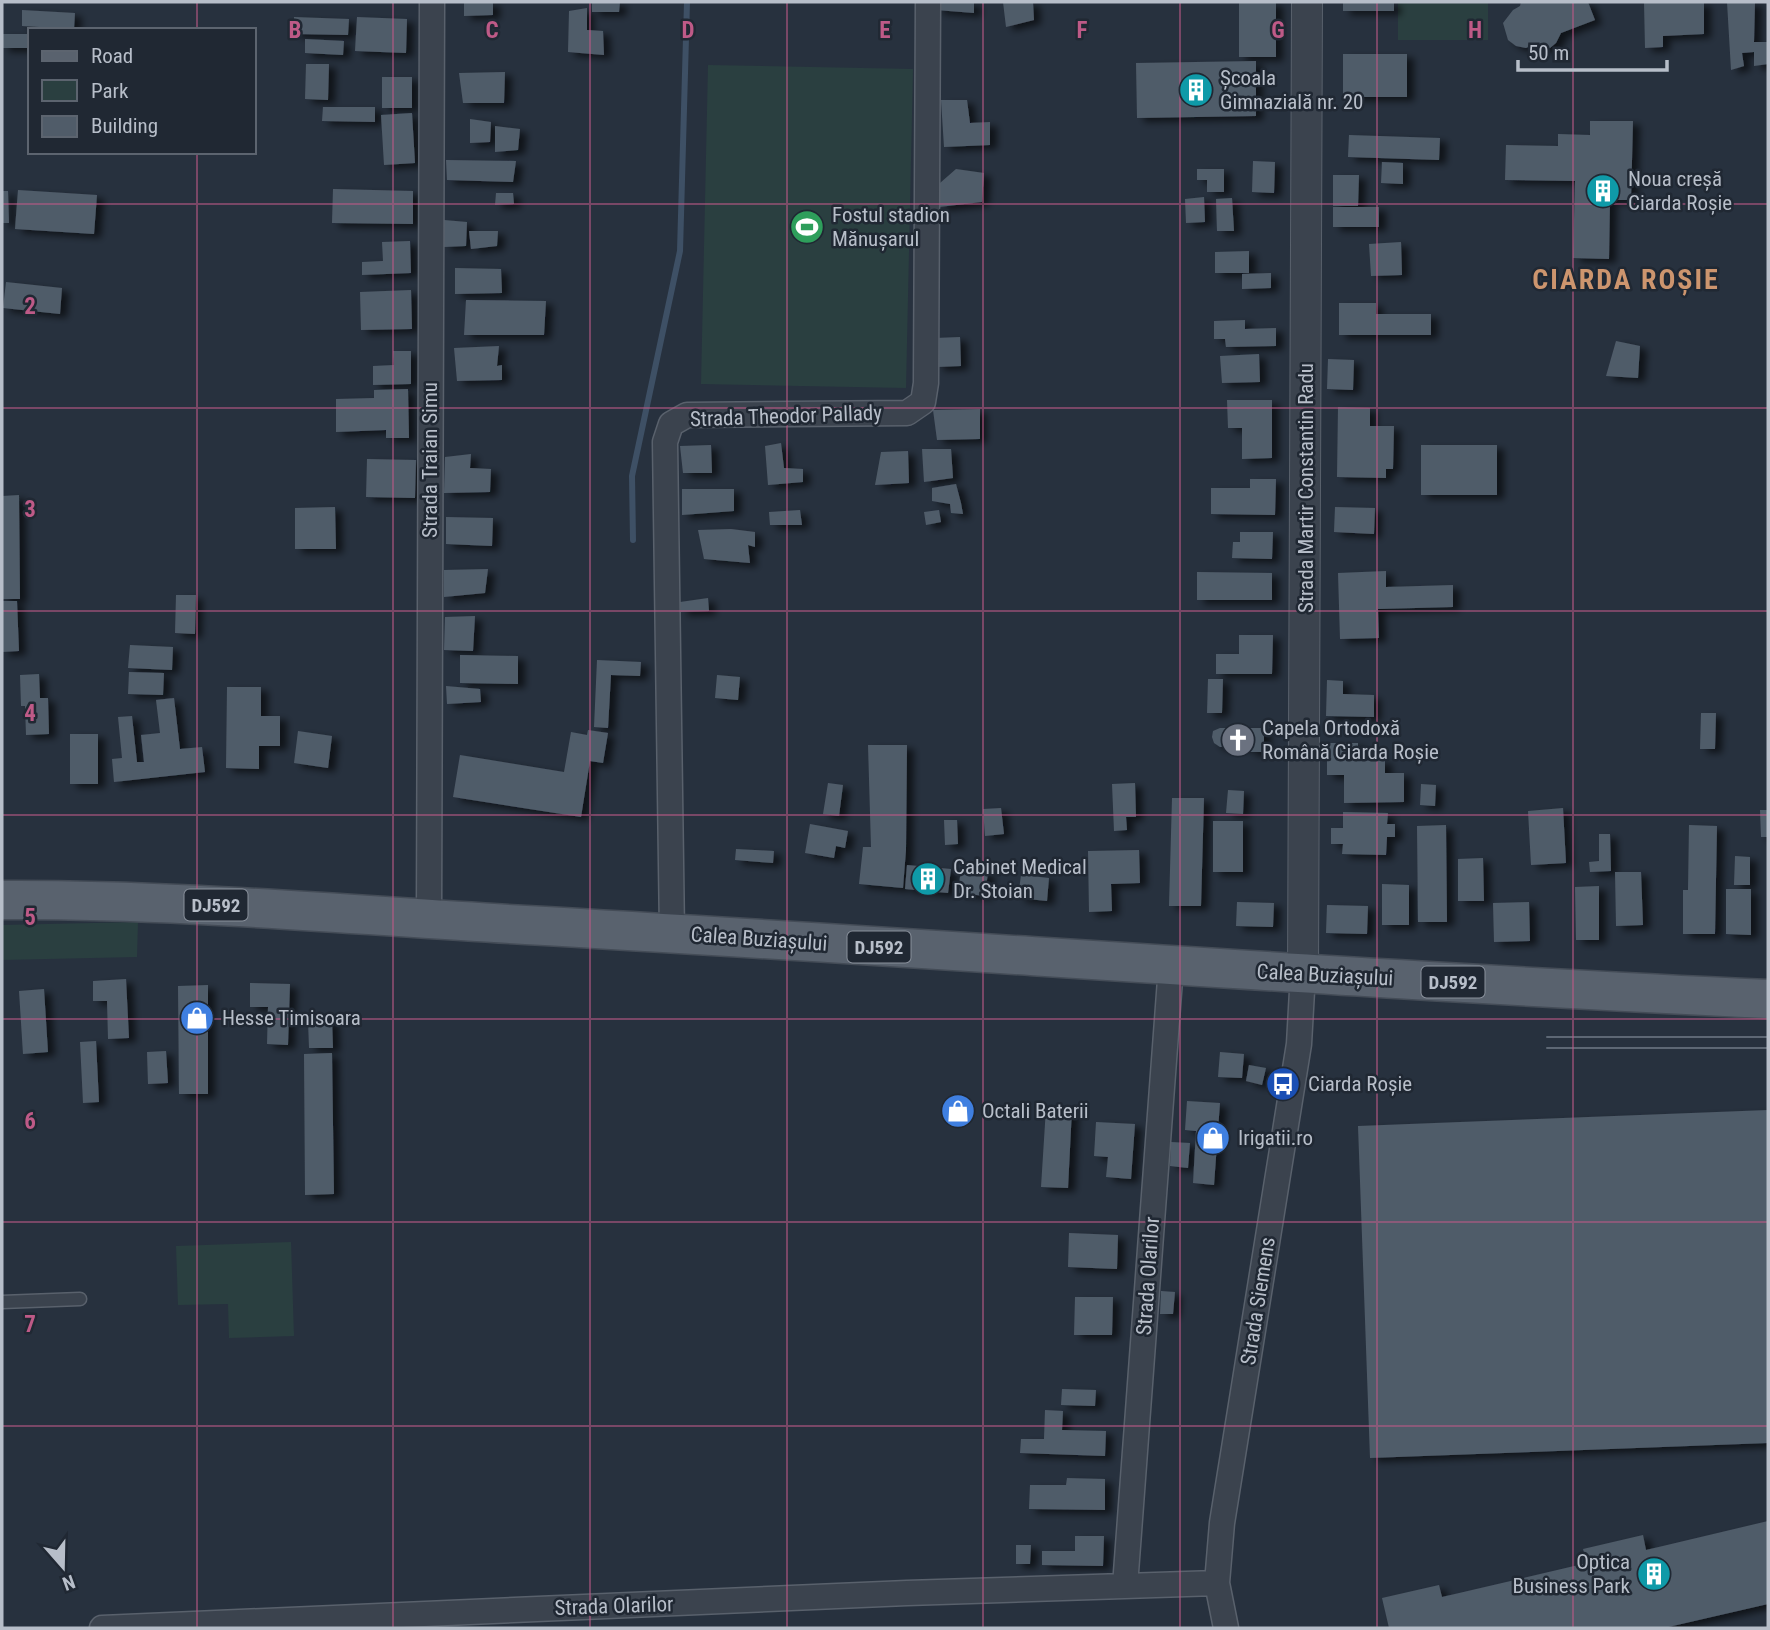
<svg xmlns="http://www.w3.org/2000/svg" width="1770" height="1630" font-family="'Roboto Condensed',sans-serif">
	<defs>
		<filter id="shadow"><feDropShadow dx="7" dy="4" stdDeviation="3.5" flood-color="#0009"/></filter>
	</defs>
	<rect width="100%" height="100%" fill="#27313e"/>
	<path fill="#2a3f40" d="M1398,2H1488V40H1398Z
		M708,65L913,69L906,388L701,384Z
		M138,922L137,957L2,960V925Z
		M291,1242L294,1336L229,1338L228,1304L178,1305L176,1246Z"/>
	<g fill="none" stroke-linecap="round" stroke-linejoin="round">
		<path stroke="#3e5065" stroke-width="6" d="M633,540L632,476L680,251L687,2"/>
	</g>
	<path fill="#505c69" filter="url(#shadow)" d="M464,2H493V15L464,16Z
		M592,2H620L619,12H592Z
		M936,2H974V13L936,10Z
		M1003,2H1033L1034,20L1006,27Z
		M1239,2H1276V57H1239Z
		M1343,2H1394V11H1343Z
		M1521,2H1588L1595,20L1561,33L1556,43L1550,48L1544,49L1535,44L1526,48L1516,46L1508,40L1503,23L1513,10L1520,6Z
		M1644,2H1704V34L1663,36V47L1645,48Z
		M1727,2H1755L1754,42H1768V64L1754,66V52L1742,53L1744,66L1731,70Z
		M587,8V30L603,31L604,55L568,52L569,11Z
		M22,10L75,13L74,29L22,26Z
		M294,17L349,19L348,35L294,34Z
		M357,17L407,19L406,53L355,51Z
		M2,34H30V48H2Z
		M305,39L344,41L343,55L305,53Z
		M1343,54H1407V97H1343Z
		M1256,61V116L1137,118L1136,63Z
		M306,64H329L328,100L305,99Z
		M505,72L504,103H463L459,73Z
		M382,77H412V108H382Z
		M941,100H967L970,123L990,122V145L944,147Z
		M323,107H375V122L322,121Z
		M412,113L415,163L384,165L381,115Z
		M470,119L491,122L490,142L470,143Z
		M1590,121H1633L1631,200H1610L1609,259L1573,258L1575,181L1505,180L1506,145L1558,146V134L1590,135Z
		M495,126L520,129L518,150L495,152Z
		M1349,135L1440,138L1439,160L1348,157Z
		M446,160L516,161L513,182L447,180Z
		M1253,161L1275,162L1274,193L1252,192Z
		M1382,162L1403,163V184L1381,183Z
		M956,169L984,173L982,202L939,207L940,183Z
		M1197,169H1224V192H1207V180H1197Z
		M1333,175H1359L1358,206H1333Z
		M333,189L413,191V224L332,223Z
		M18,190L97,195L94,234L15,229Z
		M2,191H8L9,223H2Z
		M496,193H513L514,204L495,205Z
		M1204,197L1205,222L1186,223L1185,199Z
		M1232,198L1234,231H1217L1216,199Z
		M1333,207H1379V227H1333Z
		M444,220L467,222L466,246L444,247Z
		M469,231H498L497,246L471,249Z
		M410,241L411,273L362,275V262L383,261L382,242Z
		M1401,242L1402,275L1371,276L1369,244Z
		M1249,251V273H1215V252Z
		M455,268L501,269L502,293L455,294Z
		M1271,273V288L1242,289V274Z
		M6,282L62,288L60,314L3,308Z
		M411,290L412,329L361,330L360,292Z
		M466,300L546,301L544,335H464Z
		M1339,303H1376V314H1431V335H1339Z
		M1245,320V329L1276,328V346L1226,347L1225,339H1214V321Z
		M960,337L961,366L937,367L935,338Z
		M1616,341L1640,346L1638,378L1606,376Z
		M499,346L497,366L502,365V380L457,381L454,348Z
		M393,351H411V384L373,385V366L394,365Z
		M1259,354L1260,382L1222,383L1220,356Z
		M1328,359L1354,360L1353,390L1327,389Z
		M408,389L409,438H386V430L336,432V399L374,398V390Z
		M1227,400H1272V458L1242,459V428H1228Z
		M1338,407L1370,408V426H1394L1393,469H1386V478L1337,477Z
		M980,409V439L937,440L933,410Z
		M781,443L784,468L803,469V482L768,485L765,446Z
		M711,445L712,473H683L680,446Z
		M1421,445H1497V495H1421Z
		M922,449H951L953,478L924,482Z
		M908,451L909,483L875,485L881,452Z
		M471,454L470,468L491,469L490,492L444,493L445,457Z
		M367,459L416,460L415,498L366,497Z
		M1250,479H1276L1275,515L1211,514V488H1250Z
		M956,484L961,503L963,514L951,513L950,504L932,501V488Z
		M682,489H734V511L682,515Z
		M19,495L20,599H2V496Z
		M335,507L336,549H295V508Z
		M1335,507L1375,508L1374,534L1334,532Z
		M800,510L802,525H770L769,512Z
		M939,510L941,522L926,525L924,512Z
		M446,517L493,518L492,546L446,544Z
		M731,529L755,532V547L748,545L750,563L704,559L698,530Z
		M1240,532H1273L1272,559L1232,558L1233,542H1240Z
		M488,569L485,593L444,597V570Z
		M1386,571V587L1453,585V607L1378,609L1379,638L1340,639L1338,573Z
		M1197,572L1272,573V600H1197Z
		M176,595H196L195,634L175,633Z
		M708,598L709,611L681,612L680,602Z
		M2,601H17L19,651L2,652Z
		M475,616L473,651L444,650L445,617Z
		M1239,635H1273L1272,674H1216V654H1239Z
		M130,645L173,647L172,670L128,668Z
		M460,655L518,656V684L460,683Z
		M597,660L641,662L640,676L611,675L608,728L594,727Z
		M129,672L164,673L163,695L128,694Z
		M39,674L40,698H48L49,734L26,735L25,706H21L20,675Z
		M717,675L740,677L738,700L715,698Z
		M1208,679H1223L1222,713H1207Z
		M1327,680L1343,681V694L1374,695V717L1326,716Z
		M446,686L480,689L481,702L447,704Z
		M227,687H261V716H280V746H259V769L226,768Z
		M174,698L180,749L202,747L205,772L114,782L112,759L122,758L118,717L132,716L137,762H144L141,735L160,733L156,700Z
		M1701,713H1716L1715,749H1700Z
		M1220,728H1264V752H1249V747H1220L1214,743L1212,737L1213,731Z
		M588,730L608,733L603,763L590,761L581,817L453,797L460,755L564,772L571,732L587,735Z
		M298,731L332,736L328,768L294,763Z
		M70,734H98V784H70Z
		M1327,743H1358V761L1385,760V773H1404V802L1344,803V775H1327Z
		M868,745H907L906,850L903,888L859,884L863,847H871Z
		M828,783L843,785L839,816L823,814Z
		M1135,783L1136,817H1126L1127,830L1114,831L1112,784Z
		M1421,784L1436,785L1435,806L1420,805Z
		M1228,790L1244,791L1243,814L1226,813Z
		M1172,798H1204L1201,906H1169Z
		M1001,808L1004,834L985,836L983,809Z
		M1563,808L1566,863L1531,865L1528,811Z
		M1760,810H1768V837H1761Z
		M1343,812L1388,813L1387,824H1395V837H1387L1386,855L1342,854L1343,844H1331V828H1343Z
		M944,820H957L958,844L945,845Z
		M1213,821H1243V872H1213Z
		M810,824L848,831L845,848L836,846L834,858L805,853Z
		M1446,825L1447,922H1418L1417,826Z
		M1689,825L1717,826L1715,934H1683V890H1688Z
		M1599,834H1610L1611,871L1590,872L1589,862L1599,861Z
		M736,849L774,851L773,863L735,860Z
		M1139,850L1140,883L1111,884L1112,911L1089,912L1088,851Z
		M1735,856L1750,857V885H1734Z
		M1483,858L1484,901H1458V859Z
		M907,865L951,869L948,893L905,889Z
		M961,869L988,872L985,896L958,893Z
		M1615,872H1641L1643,925L1616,926Z
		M1021,875L1049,878L1047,901L1018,898Z
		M1382,884L1409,885V925H1382Z
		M1599,886V940H1576L1575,887Z
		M1726,889H1751V935L1726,934Z
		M1237,902L1274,903L1273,927L1236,926Z
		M1529,902L1530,941L1494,942L1493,903Z
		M1327,905L1368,906L1367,934L1326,933Z
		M126,979L129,1038L108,1039L107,1001H93V981Z
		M250,983L290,984L288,1045L267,1044L268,1007H250Z
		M208,985V1094H179L178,986Z
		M44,989L48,1052L23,1054L19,991Z
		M332,1020L333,1048H309L308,1021Z
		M96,1041L99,1102L83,1103L80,1042Z
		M166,1051L168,1083L148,1084L147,1052Z
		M1220,1052L1244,1054L1242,1078L1218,1077Z
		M332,1053L334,1194L305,1195L304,1054Z
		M1249,1065L1266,1068L1262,1085L1246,1081Z
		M1187,1101L1220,1103L1214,1185L1193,1183L1196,1131L1185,1130Z
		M1046,1108L1072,1109L1068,1188L1041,1187Z
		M1768,1110V1443L1370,1458L1358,1126Z
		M1096,1122L1135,1124L1131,1179L1106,1177L1108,1157L1094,1156Z
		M1171,1142L1190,1143L1188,1168L1170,1166Z
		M1069,1233L1118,1235L1117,1269L1068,1267Z
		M1161,1291L1175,1292L1173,1314H1160Z
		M1075,1297H1113L1112,1335H1074Z
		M1062,1389L1096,1390L1095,1406L1061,1405Z
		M1045,1410L1063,1411L1062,1430L1106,1431L1105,1456L1020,1453L1021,1439H1044Z
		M1067,1478L1105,1479V1510L1029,1509L1030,1485H1066Z
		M1768,1521V1604L1664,1628H1389L1382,1598L1439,1585L1442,1597L1587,1563L1583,1549L1643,1535L1646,1550Z
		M1075,1536H1104L1103,1566L1042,1565V1551H1075Z
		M1016,1545H1031L1030,1564H1016Z"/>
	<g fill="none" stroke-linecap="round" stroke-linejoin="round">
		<g stroke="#59616c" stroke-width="15">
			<path id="service" d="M2,1302L80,1299"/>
		</g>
		<g stroke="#59616c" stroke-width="27">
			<path id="minor" d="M429,919L432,2
				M672,933L665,442L671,424L687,415L907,413L923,402L926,383L928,2
				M1125,1586L1171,966
				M102,1628L907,1593L1217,1583
				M1226,1628L1217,1583L1222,1523L1299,1044L1303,973"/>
		</g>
		<g stroke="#59616c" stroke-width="32">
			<path id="tertiary" d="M1303,973L1307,2"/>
		</g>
		<g stroke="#444c57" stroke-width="41">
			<path id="primary" d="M2,900C177,899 351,915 526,925C940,948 1354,980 1768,999"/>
		</g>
		<use href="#service" stroke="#3b434e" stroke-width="12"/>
		<use href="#minor" stroke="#3b434e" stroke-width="24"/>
		<use href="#tertiary" stroke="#3b434e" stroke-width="30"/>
		<use href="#primary" stroke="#59626e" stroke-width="38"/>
		<path stroke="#5d6774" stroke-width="2" d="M1547,1037H1768
			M1547,1048H1768"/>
	</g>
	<path fill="none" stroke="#be5a87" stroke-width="2" stroke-opacity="0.55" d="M197,2V30M393,2V1628M590,2V1628M787,2V1628M983,2V1628M1180,2V1628M1377,2V1628M1573,2V1628M197,152V1628M2,204H1768M2,408H1768M2,611H1768M2,815H1768M2,1019H1768M2,1222H1768M2,1426H1768"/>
	<defs>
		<g id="building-disc" transform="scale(1.75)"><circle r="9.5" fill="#0f9aa8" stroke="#202833"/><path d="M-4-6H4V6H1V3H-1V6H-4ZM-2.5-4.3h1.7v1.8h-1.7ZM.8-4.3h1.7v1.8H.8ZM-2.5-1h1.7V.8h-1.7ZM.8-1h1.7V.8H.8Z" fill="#fff"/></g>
		<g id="stadium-disc" transform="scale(1.75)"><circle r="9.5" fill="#2e9e5b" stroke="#202833"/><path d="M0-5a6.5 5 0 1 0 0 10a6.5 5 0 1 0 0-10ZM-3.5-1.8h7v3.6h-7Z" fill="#fff"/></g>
		<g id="church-disc" transform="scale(1.75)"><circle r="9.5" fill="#6b7280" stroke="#202833"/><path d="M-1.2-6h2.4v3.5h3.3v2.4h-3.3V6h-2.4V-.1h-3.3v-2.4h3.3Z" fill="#fff"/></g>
		<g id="shop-disc" transform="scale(1.75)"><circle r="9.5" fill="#3f7fe0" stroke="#202833"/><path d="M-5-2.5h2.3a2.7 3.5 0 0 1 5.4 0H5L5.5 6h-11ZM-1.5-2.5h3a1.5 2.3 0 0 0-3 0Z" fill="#fff"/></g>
		<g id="bus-disc" transform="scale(1.75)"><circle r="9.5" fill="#1a4fb4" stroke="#202833"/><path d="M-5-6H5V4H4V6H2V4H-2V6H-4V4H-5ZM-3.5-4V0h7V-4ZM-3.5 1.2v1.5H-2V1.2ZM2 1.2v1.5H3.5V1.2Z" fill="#fff"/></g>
	</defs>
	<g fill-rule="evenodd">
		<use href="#building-disc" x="1196" y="90"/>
		<use href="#building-disc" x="1603" y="191"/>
		<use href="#stadium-disc" x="807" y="227"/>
		<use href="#church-disc" x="1238" y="740"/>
		<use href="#building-disc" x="928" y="879"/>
		<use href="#shop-disc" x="197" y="1018"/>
		<use href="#bus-disc" x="1283" y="1084"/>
		<use href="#shop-disc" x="958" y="1111"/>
		<use href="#shop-disc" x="1213" y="1138"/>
		<use href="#building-disc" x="1654" y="1574"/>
	</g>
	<g text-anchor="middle" stroke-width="5" stroke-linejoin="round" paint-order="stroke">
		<g fill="#202833" stroke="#8a919c" stroke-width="2">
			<rect x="184.5" y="889.5" width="63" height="31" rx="5"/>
			<rect x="847.5" y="931.5" width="63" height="31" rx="5"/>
			<rect x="1421.5" y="966.5" width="63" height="31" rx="5"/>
		</g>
		<g font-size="19" font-weight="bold" fill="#b7bec9">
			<text x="216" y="912">DJ592</text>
			<text x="879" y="954">DJ592</text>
			<text x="1453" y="989">DJ592</text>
		</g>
		<g font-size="21" fill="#b7bec9" stroke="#202833" text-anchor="start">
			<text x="1220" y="85">Școala<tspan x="1220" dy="24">Gimnazială nr. 20</tspan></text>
			<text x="1628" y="186">Noua creșă<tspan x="1628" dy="24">Ciarda Roșie</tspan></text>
			<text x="832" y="222">Fostul stadion<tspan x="832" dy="24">Mănușarul</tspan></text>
			<text x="1262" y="735">Capela Ortodoxă<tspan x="1262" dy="24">Română Ciarda Roșie</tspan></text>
			<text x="953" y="874">Cabinet Medical<tspan x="953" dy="24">Dr. Stoian</tspan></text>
			<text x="222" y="1025">Hesse Timisoara</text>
			<text x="1308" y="1091">Ciarda Roșie</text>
			<text x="982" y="1118">Octali Baterii</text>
			<text x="1238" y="1145">Irigatii.ro</text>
			<text x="1630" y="1569" text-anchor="end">Optica<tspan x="1630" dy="24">Business Park</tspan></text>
		</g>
		<g font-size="21" fill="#b7bec9" stroke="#202833">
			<text transform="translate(786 416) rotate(-2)" y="7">Strada Theodor Pallady</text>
			<text transform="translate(430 460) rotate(-90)" y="7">Strada Traian Simu</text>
			<text transform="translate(1306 488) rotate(-90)" y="7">Strada Martir Constantin Radu</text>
			<text transform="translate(759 939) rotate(4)" y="7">Calea Buziașului</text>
			<text transform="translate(1325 975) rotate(3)" y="7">Calea Buziașului</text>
			<text transform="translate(1148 1276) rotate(-86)" y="7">Strada Olarilor</text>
			<text transform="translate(1258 1301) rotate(-81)" y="7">Strada Siemens</text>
			<text transform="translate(614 1606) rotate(-2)" y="7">Strada Olarilor</text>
		</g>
		<g font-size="28" font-weight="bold" letter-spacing="2" fill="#cd956e" stroke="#202833">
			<text x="1626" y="289">CIARDA ROȘIE</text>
		</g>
	</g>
	<g font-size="23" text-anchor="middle" font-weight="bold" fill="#be5a87" stroke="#202833" stroke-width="5" stroke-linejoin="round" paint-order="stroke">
		<text x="295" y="38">B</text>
		<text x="492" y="38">C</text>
		<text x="688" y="38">D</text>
		<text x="885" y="38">E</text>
		<text x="1082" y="38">F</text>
		<text x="1278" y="38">G</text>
		<text x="1475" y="38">H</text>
		<text x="30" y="314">2</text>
		<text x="30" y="517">3</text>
		<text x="30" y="721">4</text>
		<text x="30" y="925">5</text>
		<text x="30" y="1129">6</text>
		<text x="30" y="1332">7</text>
	</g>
	<rect width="1770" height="1630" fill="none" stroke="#b7bec9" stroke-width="7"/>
	<rect x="28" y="28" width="228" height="126" fill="#202833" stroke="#5c646f" stroke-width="2"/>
	<rect x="42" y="51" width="35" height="10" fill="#59626e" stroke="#5c646f" stroke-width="2"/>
	<text x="91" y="63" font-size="21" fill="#b7bec9">Road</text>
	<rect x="42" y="80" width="35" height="21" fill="#2a3f40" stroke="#5c646f" stroke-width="2"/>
	<text x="91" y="98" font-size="21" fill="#b7bec9">Park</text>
	<rect x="42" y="116" width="35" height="21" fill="#505c69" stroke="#5c646f" stroke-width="2"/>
	<text x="91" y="133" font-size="21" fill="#b7bec9">Building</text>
	<g transform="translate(63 1567) rotate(160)" stroke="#202833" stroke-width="5" paint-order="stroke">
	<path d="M0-5L12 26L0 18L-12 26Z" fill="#b7bec9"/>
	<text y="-10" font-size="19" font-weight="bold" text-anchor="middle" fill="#b7bec9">N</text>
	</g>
	<path d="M1518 60v10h149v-10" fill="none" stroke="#b7bec9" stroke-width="3.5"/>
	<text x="1528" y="60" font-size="21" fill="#b7bec9" stroke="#202833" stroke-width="5" paint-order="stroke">50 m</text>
</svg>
